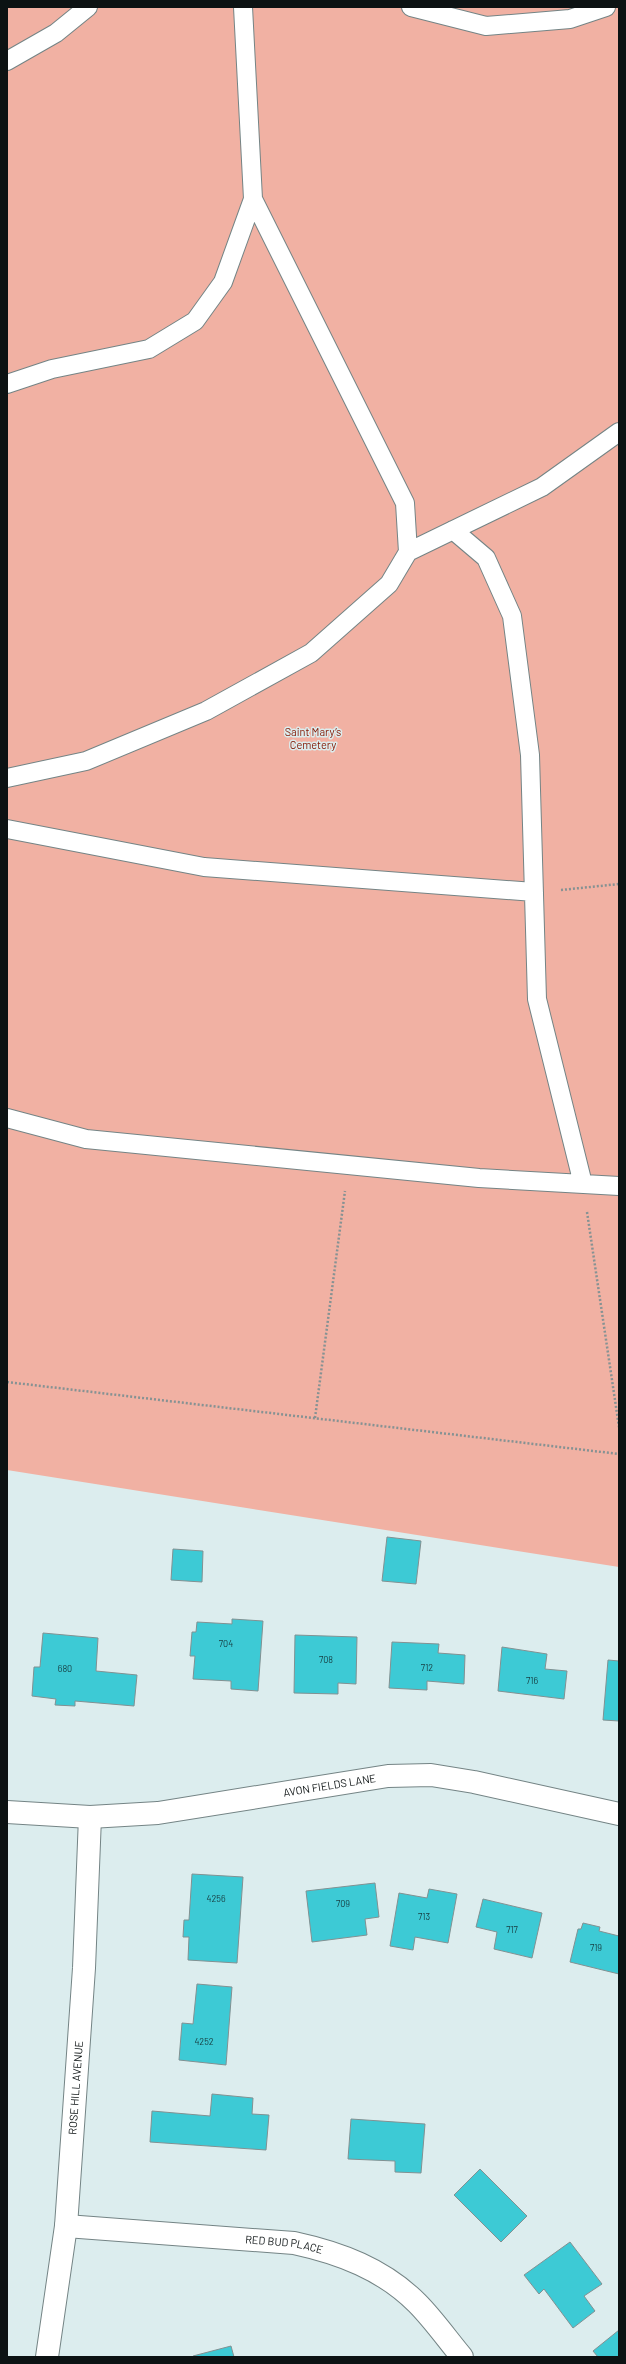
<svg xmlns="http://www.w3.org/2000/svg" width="626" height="2364" font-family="Barlow,sans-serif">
	<rect width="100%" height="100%" fill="#dcedee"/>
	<path fill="#f1b1a3" d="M7,7H619V1567L7,1470Z"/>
	<path fill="#3dcad5" stroke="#829192" d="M387,1537L421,1541L416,1584L382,1581Z
		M173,1549L203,1551L202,1582L171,1580Z
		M232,1619L263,1621L258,1691L231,1689V1681L193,1679L195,1656H190L192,1632H196L197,1622L232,1624Z
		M43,1633L98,1638L96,1671L137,1675L134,1706L75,1701V1706L55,1705L56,1699L32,1696L34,1667H40Z
		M295,1635L357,1637L356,1684L338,1683V1694L294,1693Z
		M392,1642L439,1644L438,1653L465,1655L464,1684L427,1681V1690L389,1688Z
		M502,1647L547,1654L545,1669L567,1671L564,1699L498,1691Z
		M608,1660L619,1661V1721L603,1720Z
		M192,1874L243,1877L237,1963L188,1960L189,1937H183L184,1920H189Z
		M375,1883L379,1917L365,1919L367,1935L312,1942L306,1891Z
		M429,1889L457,1894L448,1943L415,1937L413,1950L390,1946L399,1893L427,1898Z
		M483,1899L542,1913L532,1958L494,1949L497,1932L476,1927Z
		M583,1923L600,1927L599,1931L619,1936V1974L570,1962L578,1929H581Z
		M197,1984L232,1987L226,2065L179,2060L182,2023L193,2024Z
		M212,2094L253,2098L252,2114L269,2115L266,2150L150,2142L152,2111L210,2116Z
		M351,2119L425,2124L421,2173L395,2172V2161L348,2159Z
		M480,2169L527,2216L501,2242L454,2195Z
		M570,2242L602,2284L584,2296L595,2311L573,2328L544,2289L539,2294L524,2275Z
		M619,2330V2357H598L593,2351Z
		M231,2346L234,2357H193V2356Z"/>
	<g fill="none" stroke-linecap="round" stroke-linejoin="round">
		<g stroke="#748485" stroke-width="20">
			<path id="service" d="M411,7L486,26L570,19L606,7
				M7,61L56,33L88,7
				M7,384L52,369L149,349L195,321L223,282L253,199L243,7
				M453,530L486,558L512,616L530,755L537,999L583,1184
				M408,552L542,487L619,432
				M7,778L86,761L206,711L311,653L389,584L408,552L405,503L253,199
				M7,829L204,867L534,892
				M7,1118L86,1139L479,1178L619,1186"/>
		</g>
		<g stroke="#748485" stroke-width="24">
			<g id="minor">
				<path id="s1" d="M7,1812L90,1817L158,1813L388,1776L431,1775L474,1782L619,1814"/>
				<path id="s2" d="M66,2226L294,2243C340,2253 383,2269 417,2303C433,2319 447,2339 462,2357"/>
				<path id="s3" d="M47,2357L66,2226L84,1968L90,1817"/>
			</g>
		</g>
		<path stroke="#869293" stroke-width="2.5" stroke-dasharray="2 2" stroke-linecap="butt" d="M561,890L619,884
			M587,1212L619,1427
			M7,1382L619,1454
			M315,1418L345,1191"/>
		<use href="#service" stroke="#fff" stroke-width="18"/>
		<use href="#minor" stroke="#fff" stroke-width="22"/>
	</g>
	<g text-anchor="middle" stroke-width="3" stroke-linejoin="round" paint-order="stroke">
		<g font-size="9" fill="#184044">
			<text x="226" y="1647">704</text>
			<text x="326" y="1663">708</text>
			<text x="427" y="1671">712</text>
			<text x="65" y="1672">680</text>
			<text x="532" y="1684">716</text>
			<text x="216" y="1902">4256</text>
			<text x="343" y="1907">709</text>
			<text x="424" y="1920">713</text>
			<text x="512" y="1933">717</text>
			<text x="596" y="1951">719</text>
			<text x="204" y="2045">4252</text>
		</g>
		<g font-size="11" fill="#831600" stroke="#dcedee">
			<text x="313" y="736">Saint Mary’s<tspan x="313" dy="13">Cemetery</tspan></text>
		</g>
		<g font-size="11" fill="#0c1213" stroke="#dcedee">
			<text dy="4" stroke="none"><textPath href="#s1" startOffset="325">AVON FIELDS LANE</textPath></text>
			<text dy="4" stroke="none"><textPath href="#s3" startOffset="271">ROSE HILL AVENUE</textPath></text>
			<text dy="4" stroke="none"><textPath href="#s2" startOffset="219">RED BUD PLACE</textPath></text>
		</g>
	</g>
	<rect width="626" height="2364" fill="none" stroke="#0c1213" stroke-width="16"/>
</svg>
